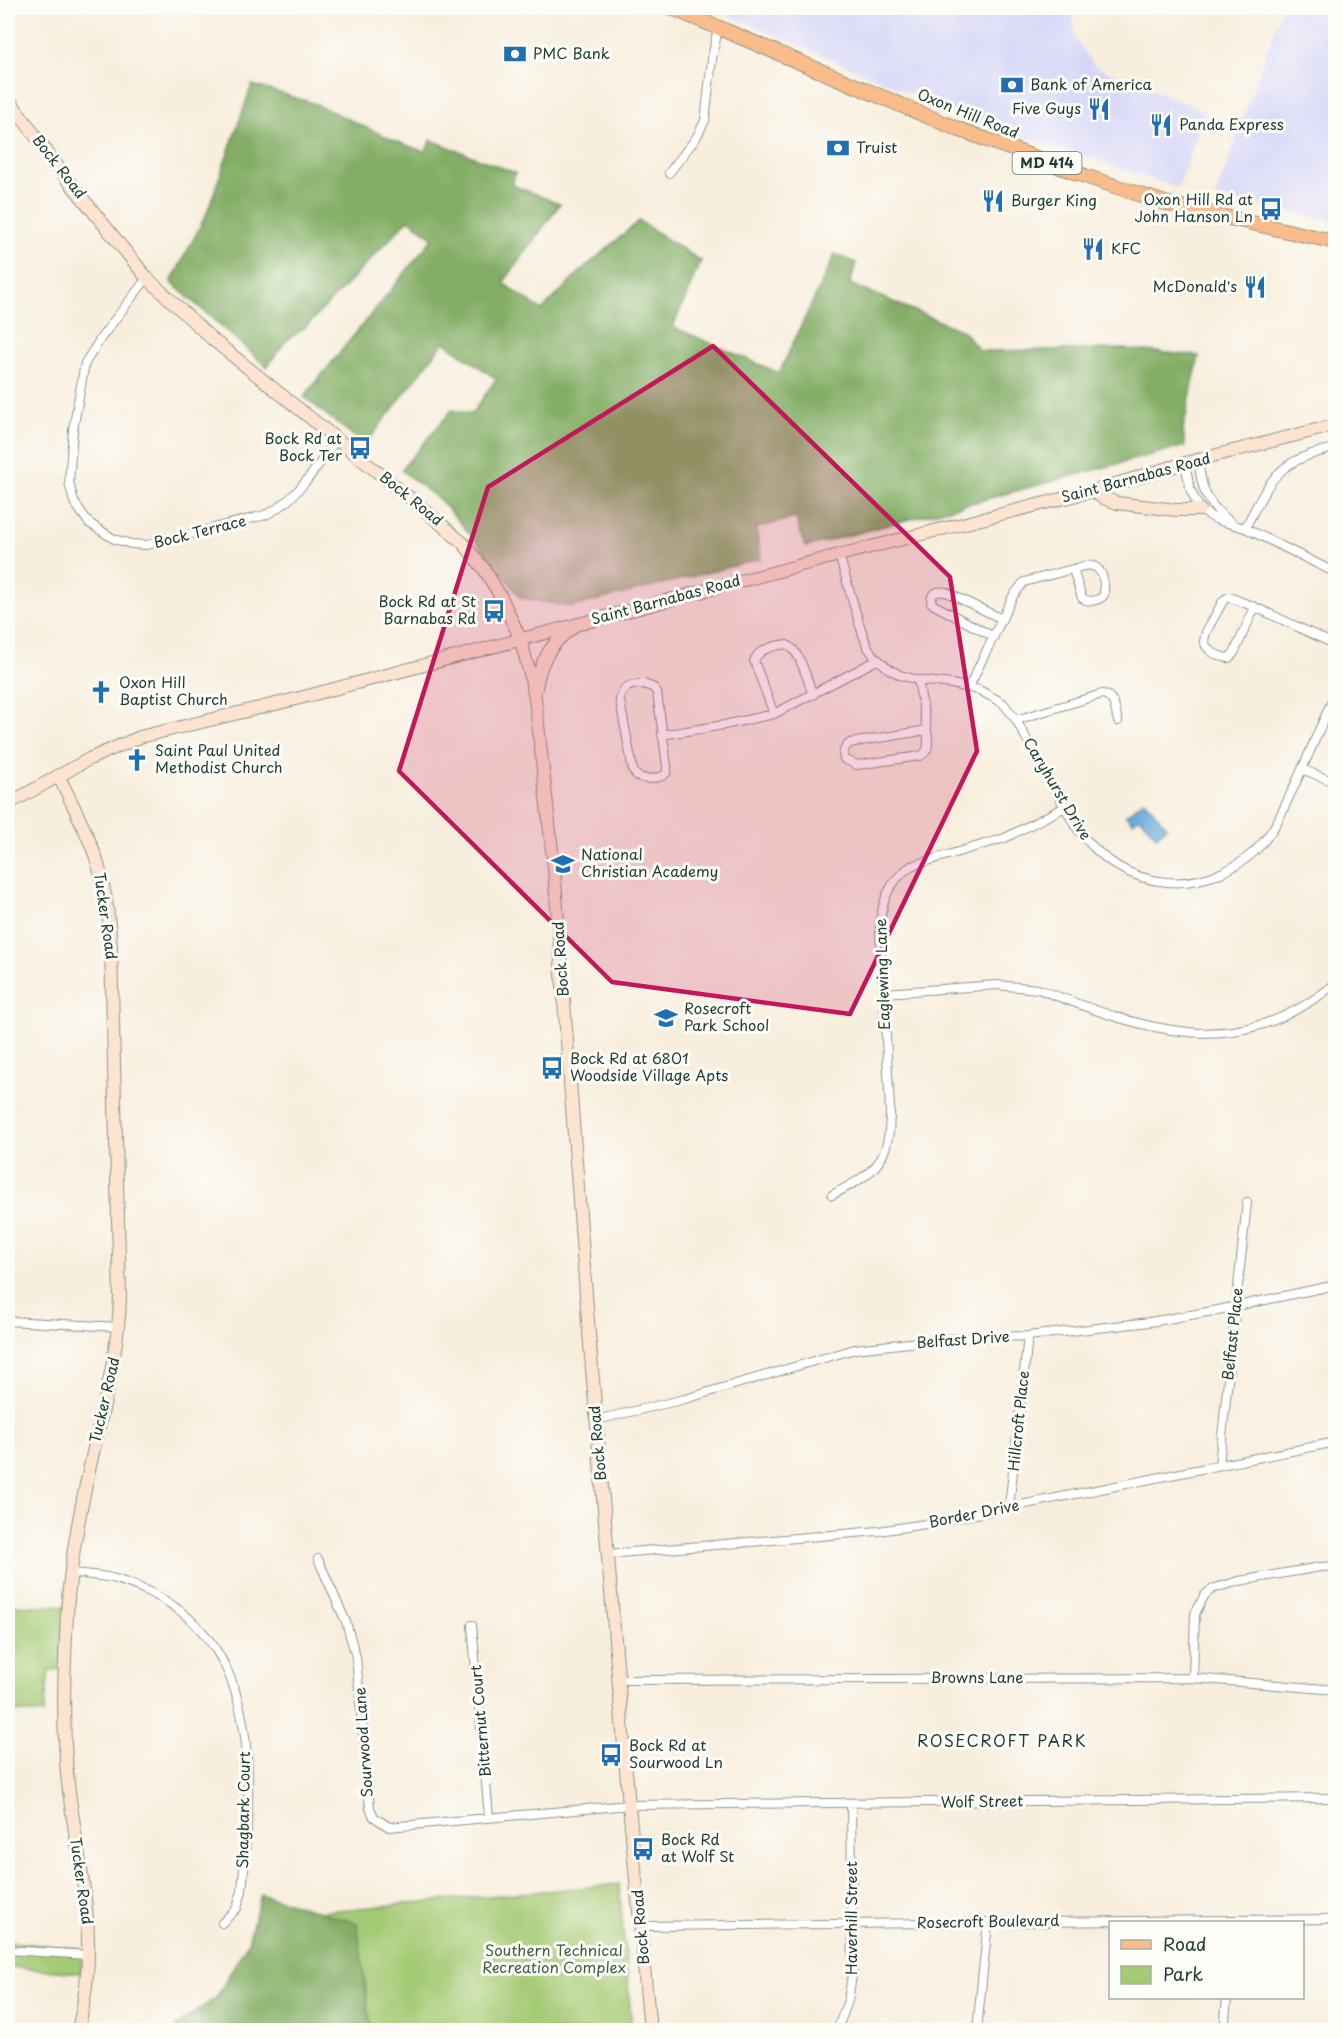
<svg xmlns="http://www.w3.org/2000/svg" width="1343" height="2038" font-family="'Playpen Sans',sans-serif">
	<rect width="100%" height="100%" fill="#fdfcf7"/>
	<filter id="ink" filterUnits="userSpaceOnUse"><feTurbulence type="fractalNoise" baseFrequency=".0167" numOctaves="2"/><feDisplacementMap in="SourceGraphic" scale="12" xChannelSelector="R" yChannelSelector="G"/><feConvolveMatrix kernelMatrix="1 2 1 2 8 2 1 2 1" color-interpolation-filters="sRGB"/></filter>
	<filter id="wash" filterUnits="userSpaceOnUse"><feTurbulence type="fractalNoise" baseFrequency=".008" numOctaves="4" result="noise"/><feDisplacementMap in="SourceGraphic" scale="24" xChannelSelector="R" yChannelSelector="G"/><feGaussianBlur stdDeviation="1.35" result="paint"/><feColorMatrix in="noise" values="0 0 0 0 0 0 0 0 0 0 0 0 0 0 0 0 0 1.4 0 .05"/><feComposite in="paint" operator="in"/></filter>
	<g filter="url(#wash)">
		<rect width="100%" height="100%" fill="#f8eedd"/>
		<path fill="#d7d7f8" d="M713,8H1072L1075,39L1095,66L1205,111L1178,188L971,119Z
			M1282,8H1335V221L1215,197Z"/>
		<path fill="#a5ca74" stroke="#628454" stroke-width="1.5" d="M8,1605L70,1607L66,1669L49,1670L44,1714L8,1711Z
			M619,1884L632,2030H276L265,1917Z
			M8,1942L82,1949L81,1973L8,1967Z"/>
		<path fill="#84ae66" stroke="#52764d" stroke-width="1.5" d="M252,85L313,103L393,140L425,152L431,140L515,173L512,185L560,204L503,283L542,310L582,270L639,221L701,261L673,327L779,373L835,254L856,263L850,284L963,331L980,351L1124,349L1199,356L1183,429L1185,446L805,547L796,518L756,528L761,559L572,607L521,598L488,555L441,501L401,470L452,410L472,414L496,379L444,342L365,445L304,397L433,238L409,219L308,325L285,342L267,367L171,282L207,213Z
			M261,1894L357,1923L371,2030H174L177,2025L216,1998L248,1942Z"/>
		<path fill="#69abdd" stroke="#447488" stroke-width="1.5" d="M1144,800L1167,827L1156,836L1140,817L1133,822L1126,815Z"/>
	</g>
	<g filter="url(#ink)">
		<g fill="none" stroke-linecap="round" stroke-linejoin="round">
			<g stroke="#8c9688" stroke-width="10">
				<path id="street" d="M669,173L696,138L705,121L712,59L718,27
					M147,278L103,335L85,363L73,430L69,482L74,502L89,523L114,539L131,544L147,545L265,515C295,503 318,465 337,439
					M1198,460C1202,490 1205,503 1231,522
					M1185,463L1190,489L1200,510L1217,520L1245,528L1336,573
					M1245,528C1271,479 1277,459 1336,448
					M839,555L860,626L867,646L874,656L889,669L900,675L918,680L952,684L979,690L1003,703L1016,720L1076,827C1098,857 1128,879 1167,882C1202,885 1242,869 1264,841C1276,827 1283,810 1291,793C1307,760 1320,726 1336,693
					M1229,597L1255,607L1234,653L1229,658C1219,657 1207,652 1204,641L1206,632L1222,603L1225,599Z
					M1255,607L1336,645
					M994,637L934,605L931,602C931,593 937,590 946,592L1002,619
					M918,680L927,730
					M644,684L654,688L657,693L667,766V772L663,776C652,779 637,782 633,770L620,701C621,686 631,684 644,684Z
					M969,687L1013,596L1024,582L1084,566C1102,562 1105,580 1104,595C1099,601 1089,603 1082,598L1073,569
					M774,714L754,661C758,652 763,650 772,647C777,646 782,643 787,645C800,649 808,683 813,695
					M1016,720L1102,694C1115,695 1115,711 1118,721
					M927,730C928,741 931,751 920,756L857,765L844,759C842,752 844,748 850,743Z
					M662,735L724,725L774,714L877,660
					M1302,769L1336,783
					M884,993L997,985L1038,989C1146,1030 1236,1065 1336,983
					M832,1195C876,1172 890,1163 890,1109L880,931C880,904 888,882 911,866L1005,838L1065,807
					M8,1321L120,1327
					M596,1420L685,1399L855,1349L945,1339L1028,1336L1150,1322L1213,1311L1336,1285
					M1219,1465L1247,1202
					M1009,1507L1028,1336
					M608,1554L878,1531L926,1524L1336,1442
					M318,1559L346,1622L356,1657L370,1808L374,1817L389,1827L629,1805L1336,1798
					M71,1573C84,1574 99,1575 112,1578C264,1621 254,1763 242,1891L237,1908L222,1923
					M472,1625L489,1817
					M1193,1678L1195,1614L1204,1596L1212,1589L1239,1581L1320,1567L1336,1566
					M619,1680L1193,1678L1336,1690
					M641,1926L1336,1919
					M8,1950L89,1955
					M837,2030L848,2001L853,1969L851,1804
					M977,2030L988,1922
					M1224,2030L1227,1998"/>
			</g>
			<g stroke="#8c9688" stroke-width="14">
				<path id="secondary" d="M8,98L63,174L147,278L212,339L421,507L463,543L484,569L501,597L520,638L530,674L535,698L554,868L588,1321L629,1805L650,2030
					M1093,491L1103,498L1117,503L1176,510H1200
					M536,688C540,662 550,644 572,628
					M58,775C71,801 85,828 95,855C105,884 109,916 111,947L120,1297C119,1343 108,1387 98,1431C84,1492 70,1553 67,1615C64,1671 62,1727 68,1783C74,1835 87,1888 88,1940C89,1971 85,2001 78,2030
					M8,804L89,759L140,737L296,699L839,555L1093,491L1185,463L1336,425"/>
			</g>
			<g stroke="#8c9688" stroke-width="16">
				<path id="primary" d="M672,8L955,128L1085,176L1168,204L1336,242"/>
			</g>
			<use href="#street" stroke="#fff" stroke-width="8"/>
			<use href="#secondary" stroke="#fde4d0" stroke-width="12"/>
			<use href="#primary" stroke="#f9bc8a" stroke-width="14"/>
		</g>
	</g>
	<path fill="#c2185b" fill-opacity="0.2" stroke="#c2185b" stroke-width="4.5" stroke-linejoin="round" d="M713,346L950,577L977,751L850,1014L612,982L399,771L488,487Z"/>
	<defs>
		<g id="bank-bare" transform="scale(1.8)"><path d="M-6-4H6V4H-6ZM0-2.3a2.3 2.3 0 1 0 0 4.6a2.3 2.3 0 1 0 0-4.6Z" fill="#1f6fb2" stroke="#fdfcf7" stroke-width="2.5" paint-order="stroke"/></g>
		<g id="restaurant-bare" transform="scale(1.8)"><path d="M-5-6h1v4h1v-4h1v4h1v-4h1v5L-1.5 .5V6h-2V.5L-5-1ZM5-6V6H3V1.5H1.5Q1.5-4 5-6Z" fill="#1f6fb2" stroke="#fdfcf7" stroke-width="2.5" paint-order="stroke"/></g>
		<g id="bus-bare" transform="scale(1.8)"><path d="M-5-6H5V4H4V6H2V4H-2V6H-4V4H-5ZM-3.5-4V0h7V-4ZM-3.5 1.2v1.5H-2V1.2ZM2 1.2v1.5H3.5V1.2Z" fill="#1f6fb2" stroke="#fdfcf7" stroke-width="2.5" paint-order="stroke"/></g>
		<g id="church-bare" transform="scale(1.8)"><path d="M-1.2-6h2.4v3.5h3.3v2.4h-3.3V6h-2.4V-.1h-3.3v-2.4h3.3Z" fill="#1f6fb2" stroke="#fdfcf7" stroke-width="2.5" paint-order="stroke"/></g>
		<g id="school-bare" transform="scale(1.8)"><path d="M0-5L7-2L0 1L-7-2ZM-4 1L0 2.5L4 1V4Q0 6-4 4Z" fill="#1f6fb2" stroke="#fdfcf7" stroke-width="2.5" paint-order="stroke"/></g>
	</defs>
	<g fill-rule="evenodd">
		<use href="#bank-bare" x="515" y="54"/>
		<use href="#bank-bare" x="1012" y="85"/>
		<use href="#restaurant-bare" x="1099" y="109"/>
		<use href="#restaurant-bare" x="1161" y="125"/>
		<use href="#bank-bare" x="838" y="148"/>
		<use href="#restaurant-bare" x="993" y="201"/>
		<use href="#bus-bare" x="1271" y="209"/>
		<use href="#restaurant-bare" x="1093" y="249"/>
		<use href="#restaurant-bare" x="1255" y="287"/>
		<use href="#bus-bare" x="360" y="448"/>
		<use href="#bus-bare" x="494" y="611"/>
		<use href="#church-bare" x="101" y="692"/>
		<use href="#church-bare" x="137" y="760"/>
		<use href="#school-bare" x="563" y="864"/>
		<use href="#school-bare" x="666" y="1018"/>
		<use href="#bus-bare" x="552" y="1068"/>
		<use href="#bus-bare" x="611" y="1755"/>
		<use href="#bus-bare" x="643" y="1849"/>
	</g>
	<g text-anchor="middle" stroke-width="6" stroke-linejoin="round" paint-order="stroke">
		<rect fill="#fdfcf7" stroke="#62766e" stroke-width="1.5" x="1012.5" y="152" width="69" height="22" rx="4.5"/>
		<g font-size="14" font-weight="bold" fill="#1f3d34">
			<text x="1047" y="168">MD 414</text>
		</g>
		<g font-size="15" fill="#1f3d34" stroke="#fdfcf7" text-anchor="start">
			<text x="533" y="59">PMC Bank</text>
			<text x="1030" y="90">Bank of America</text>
			<text x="1081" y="114" text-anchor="end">Five Guys</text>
			<text x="1179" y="130">Panda Express</text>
			<text x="856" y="153">Truist</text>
			<text x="1253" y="205" text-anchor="end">Oxon Hill Rd at<tspan x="1253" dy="17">John Hanson Ln</tspan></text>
			<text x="1011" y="206">Burger King</text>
			<text x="1111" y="254">KFC</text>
			<text x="1237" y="292" text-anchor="end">McDonald's</text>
			<text x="342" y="444" text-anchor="end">Bock Rd at<tspan x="342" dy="17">Bock Ter</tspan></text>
			<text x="476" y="607" text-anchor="end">Bock Rd at St<tspan x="476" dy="17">Barnabas Rd</tspan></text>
			<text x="119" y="688">Oxon Hill<tspan x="119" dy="17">Baptist Church</tspan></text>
			<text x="155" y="756">Saint Paul United<tspan x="155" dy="17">Methodist Church</tspan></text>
			<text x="581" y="860">National<tspan x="581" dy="17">Christian Academy</tspan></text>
			<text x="684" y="1014">Rosecroft<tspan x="684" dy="17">Park School</tspan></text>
			<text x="570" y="1064">Bock Rd at 6801<tspan x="570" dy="17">Woodside Village Apts</tspan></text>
			<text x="629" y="1751">Bock Rd at<tspan x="629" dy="17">Sourwood Ln</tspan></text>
			<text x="661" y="1845">Bock Rd<tspan x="661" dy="17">at Wolf St</tspan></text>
		</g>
		<g font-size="15" fill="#1f3d34" stroke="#fdfcf7">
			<text transform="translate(968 114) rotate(22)" y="5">Oxon Hill Road</text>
			<text transform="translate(59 167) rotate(52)" y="5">Bock Road</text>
			<text transform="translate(1136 478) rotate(-15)" y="5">Saint Barnabas Road</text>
			<text transform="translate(411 499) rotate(39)" y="5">Bock Road</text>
			<text transform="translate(200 532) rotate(-14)" y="5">Bock Terrace</text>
			<text transform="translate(666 600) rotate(-15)" y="5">Saint Barnabas Road</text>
			<text transform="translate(1057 789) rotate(59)" y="5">Caryhurst Drive</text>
			<text transform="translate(105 916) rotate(82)" y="5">Tucker Road</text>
			<text transform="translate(561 959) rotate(-94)" y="5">Bock Road</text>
			<text transform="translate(883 974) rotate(-92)" y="5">Eaglewing Lane</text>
			<text transform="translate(1233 1334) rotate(-84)" y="5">Belfast Place</text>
			<text transform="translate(963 1340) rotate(-4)" y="5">Belfast Drive</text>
			<text transform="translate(105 1400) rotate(-77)" y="5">Tucker Road</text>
			<text transform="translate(1019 1421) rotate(-84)" y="5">Hillcroft Place</text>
			<text transform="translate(598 1443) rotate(-95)" y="5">Bock Road</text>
			<text transform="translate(974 1514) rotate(-11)" y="5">Border Drive</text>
			<text x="977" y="1683">Browns Lane</text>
			<text transform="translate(481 1721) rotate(-95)" y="5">Bitternut Court</text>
			<text transform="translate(364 1742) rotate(-94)" y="5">Sourwood Lane</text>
			<text transform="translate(982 1802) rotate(-1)" y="5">Wolf Street</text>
			<text transform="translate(244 1810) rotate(-89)" y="5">Shagbark Court</text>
			<text transform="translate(81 1881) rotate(82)" y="5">Tucker Road</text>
			<text transform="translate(852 1918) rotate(-90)" y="5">Haverhill Street</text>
			<text transform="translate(988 1922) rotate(-1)" y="5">Rosecroft Boulevard</text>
			<text transform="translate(641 1927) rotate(-95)" y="5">Bock Road</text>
		</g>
		<g font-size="15" fill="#406044" stroke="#fdfcf7">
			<text x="554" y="1956">Southern Technical<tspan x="554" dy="17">Recreation Complex</tspan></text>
		</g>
		<g font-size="16" letter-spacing="1.5" fill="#1f3d34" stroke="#fdfcf7">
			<text x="1002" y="1747">ROSECROFT PARK</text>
		</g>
	</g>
	<rect width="1343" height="2038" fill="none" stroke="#fdfcf7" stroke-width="30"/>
	<rect x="1109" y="1921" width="195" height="78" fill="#fdfcf7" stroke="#a4b0a9" stroke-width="1.5"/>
	<rect x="1121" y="1940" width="30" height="9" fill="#f9bc8a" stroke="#a4b0a9" stroke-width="1.5"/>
	<text x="1163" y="1951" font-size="18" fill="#1f3d34">Road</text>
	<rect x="1121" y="1966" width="30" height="18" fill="#a5ca74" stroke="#a4b0a9" stroke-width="1.5"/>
	<text x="1163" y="1981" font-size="18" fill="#1f3d34">Park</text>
</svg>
